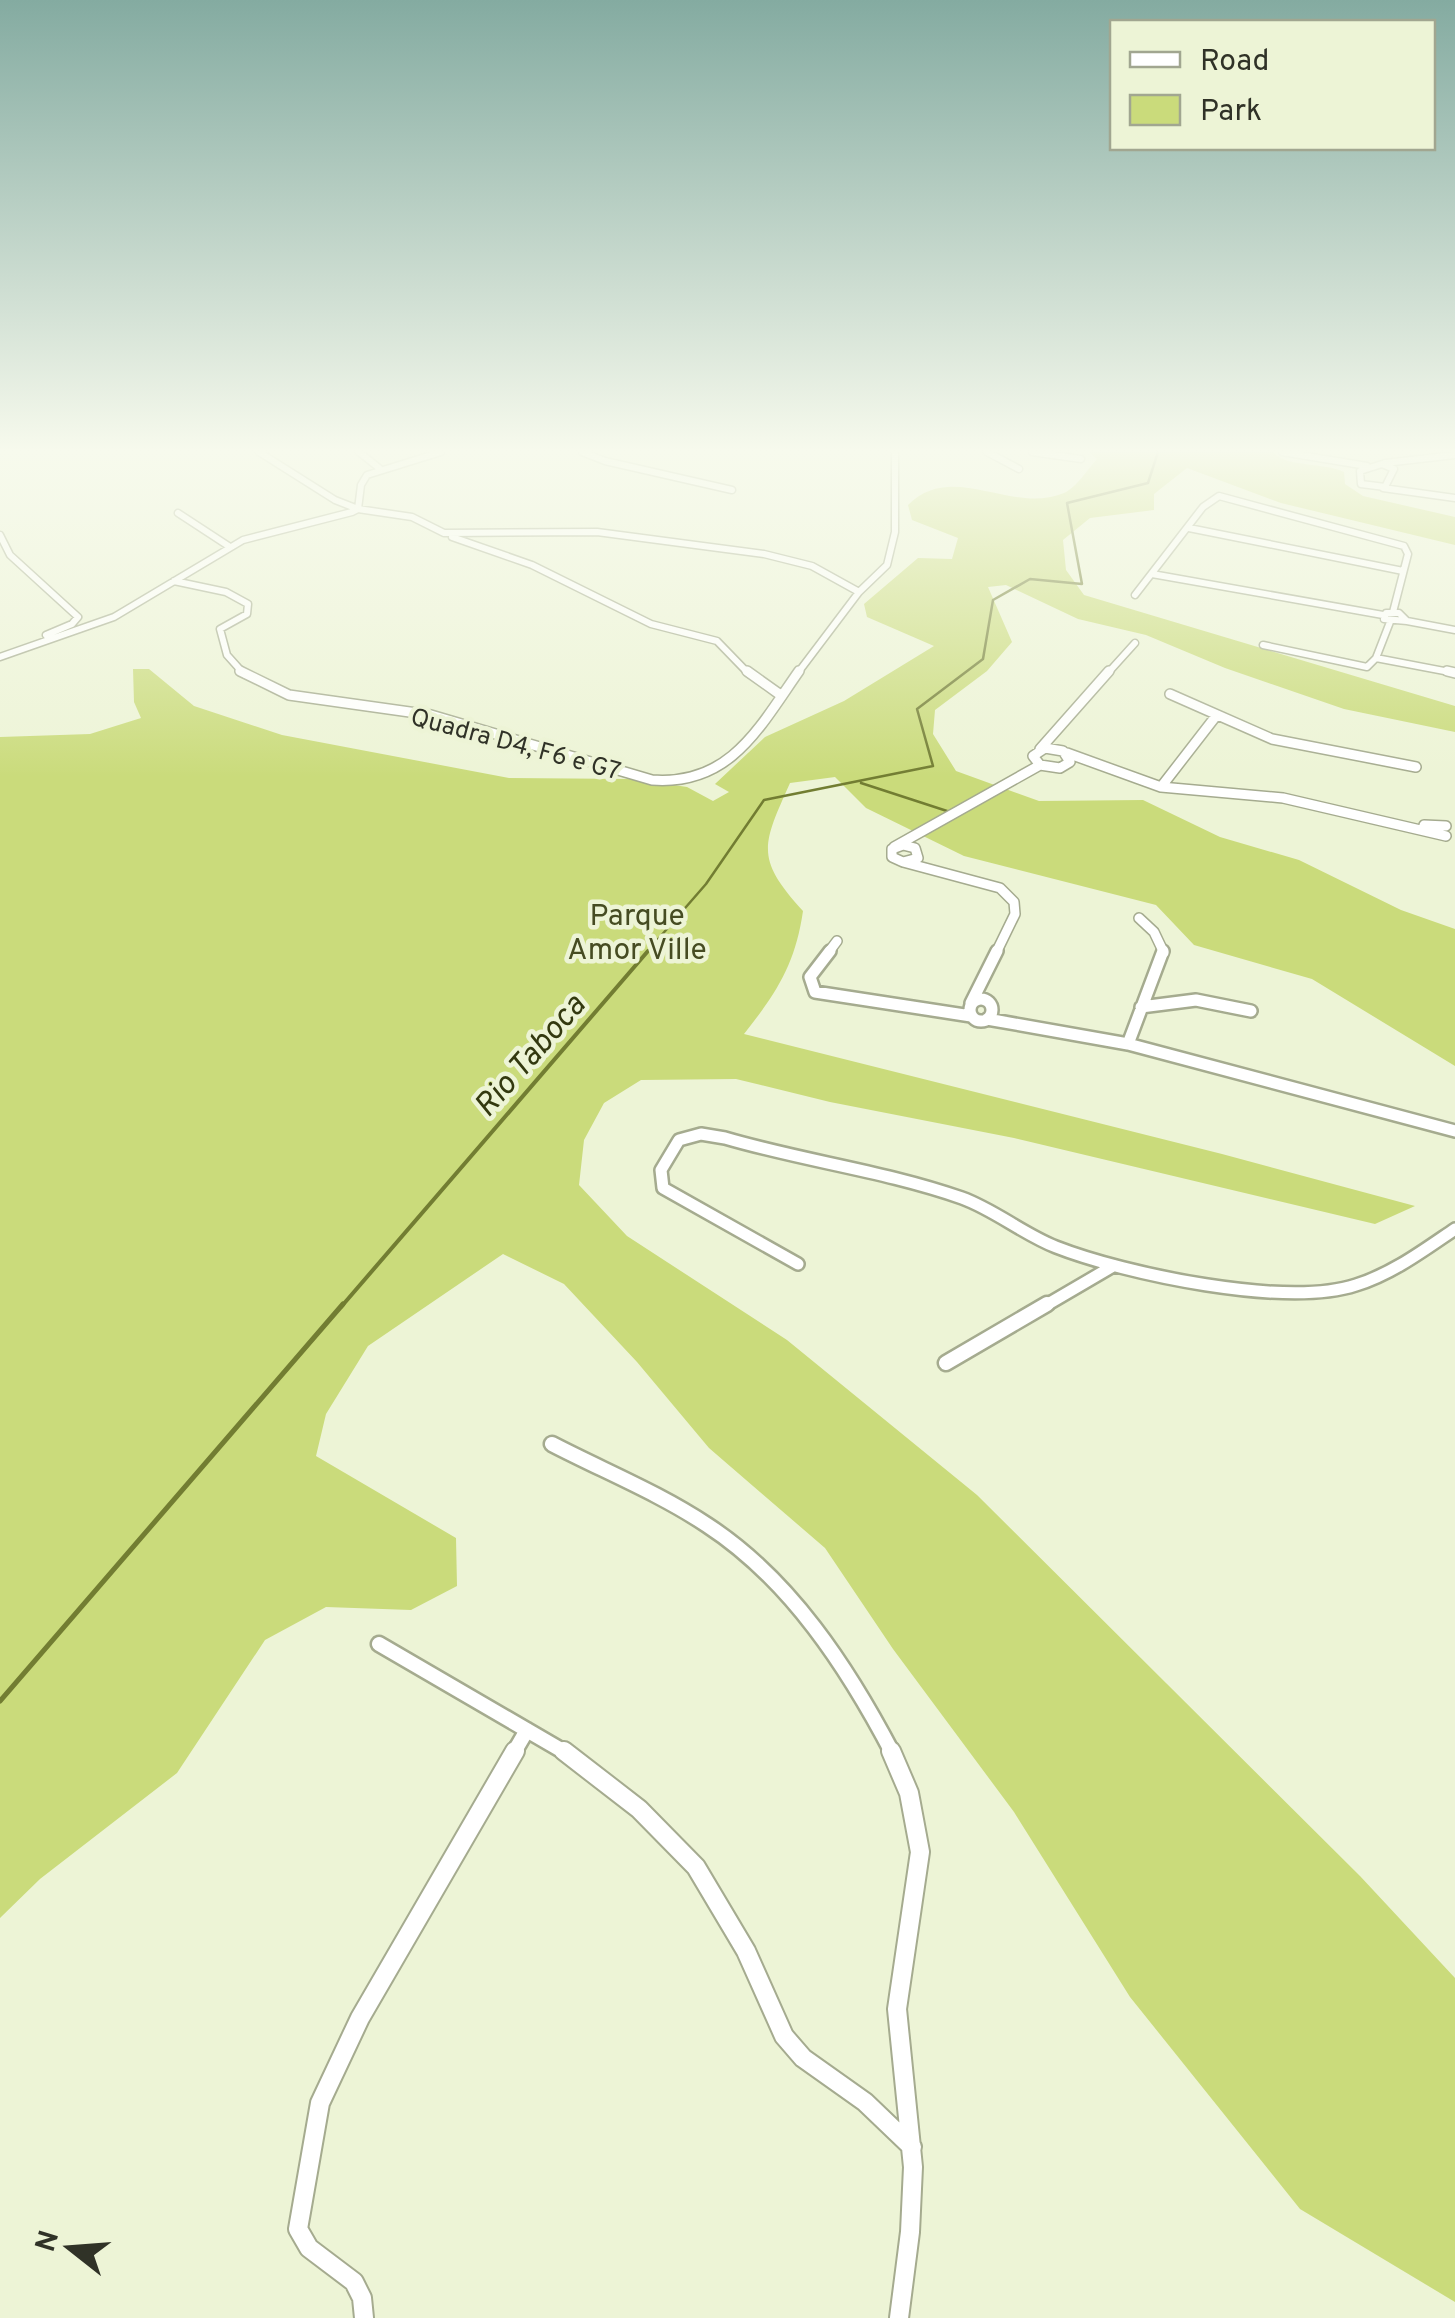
<svg xmlns="http://www.w3.org/2000/svg" width="1455" height="2318" font-family="Overpass,sans-serif">
	<rect width="100%" height="100%" fill="#edf4d6"/>
	<path fill="#cadb7b" d="M1089,452H1273C1287,468 1324,462 1344,472L1345,484L1363,496L1455,517V545L1281,503L1187,468L1154,494V510L1090,518L1063,540L1066,570L1084,595L1455,706V732L1344,709L1225,668L1146,635L1078,619L1006,585L988,587L1012,642L987,671L935,710L933,734L956,771L1039,801L1143,800L1220,837L1299,860L1401,910L1455,929V1066L1312,979L1194,945L1156,905L964,856L866,808L835,777L790,783C762,846 755,858 803,911C795,965 777,992 744,1034L1222,1154L1415,1206L1375,1224L1014,1138L830,1102L736,1079L641,1080L604,1103L584,1140L579,1185L627,1236L787,1340L977,1495L1360,1876L1455,1978V2302L1300,2209L1130,1997L1014,1812L893,1649L825,1548L709,1448L637,1362L564,1284L503,1254L368,1346L326,1414L316,1456L456,1538L457,1586L411,1610L326,1607L265,1640L177,1773L40,1879L0,1918V737L90,734L141,718L134,702L133,669H149L194,706L282,735L509,778L634,779L687,787L713,801L729,792L715,784L765,737L844,701L934,646L867,617L864,604L918,558L952,559L958,538L912,520L908,505C953,460 1010,515 1064,493C1076,488 1088,469 1097,459Z"/>
	<g fill="none" stroke-linecap="round" stroke-linejoin="round">
		<path stroke="#727d32" stroke-width="2.5" d="M861,783L947,811
			M646,953L706,884L764,800L933,766L917,709L983,659L993,600L1030,579L1082,584L1067,503L1148,483L1158,452"/>
		<path stroke="#727d32" stroke-width="4" d="M341,1307L648,951"/>
		<path stroke="#727d32" stroke-width="5" d="M0,1701L343,1304"/>
		<g stroke="#a5ab8f" stroke-width="9">
			<path id="minor-far4" d="M259,452L335,500L358,509L412,517L444,533L597,532L764,554L812,566L859,592
				M359,452L379,468
				M582,452L605,461L732,490
				M987,452L1019,469
				M1032,452L1081,459
				M1282,452L1367,466
				M1385,463L1455,455
				M1382,464L1394,469L1385,487L1361,484L1360,471Z
				M1383,488L1455,498
				M178,513L230,547
				M1189,528L1403,571
				M0,535L10,555L78,617L72,624L46,635
				M452,537L532,565L651,624L717,641L749,674
				M1152,574L1383,615
				M174,581L226,592L248,604L247,614L220,629L227,655L244,674
				M1135,595L1203,507L1219,496L1404,546L1408,554L1393,612
				M1386,613H1399L1407,621L1384,619Z
				M1407,621L1455,630
				M1263,645L1367,667L1376,658L1390,622
				M0,657L114,617L243,540L352,512L358,509L361,485L367,475L441,452
				M1376,658L1455,673
				M797,674L859,592L887,565L895,532V452
				M1107,674L1135,643"/>
		</g>
		<g stroke="#a5ab8f" stroke-width="12">
			<path id="minor-far3" d="M240,671L289,695L431,715L652,780C730,786 759,728 799,671
				M747,671L782,696
				M1447,671L1455,673
				M1170,694L1272,739L1416,767
				M1045,748L1063,751L1070,762L1060,768L1040,765L1033,756Z
				M1040,749L1109,671
				M1067,753L1161,787L1283,798L1446,836
				M1161,787L1216,716
				M1424,825L1446,826
				M903,845L915,848L918,858L903,862L892,857V849Z
				M894,847L1040,765
				M903,862L1000,888L1014,902L1015,914L996,953
				M1139,918L1154,932L1164,953
				M828,953L837,941"/>
		</g>
		<g stroke="#a5ab8f" stroke-width="16">
			<path id="minor-far2" d="M830,951L810,977L815,992L971,1016
				M970 1010a11 11 0 1 1 22 0a11 11 0 1 1-22 0Z
				M971,1003L997,951
				M1141,1007L1196,1000L1251,1011
				M987,1019L1128,1044L1455,1131
				M1128,1044L1163,951
				M798,1264L663,1188L661,1170L679,1140L701,1134L725,1138C803,1161 885,1171 962,1198C995,1210 1023,1234 1056,1247C1125,1274 1286,1308 1356,1285C1392,1274 1424,1250 1455,1229
				M1043,1307L1113,1266"/>
		</g>
		<g stroke="#a5ab8f" stroke-width="19">
			<path id="minor-far1" d="M946,1363L1047,1304
				M552,1444C604,1471 659,1493 707,1525C790,1579 848,1668 893,1754
				M379,1644L568,1754
				M513,1754L527,1730"/>
		</g>
		<g stroke="#a5ab8f" stroke-width="22">
			<path id="minor" d="M564,1751L639,1809L696,1867L746,1951L784,2036L803,2058L865,2102L912,2147
				M891,1751L909,1793L920,1852L897,2009L913,2167L910,2232L899,2318
				M364,2318L362,2298L354,2282L309,2248L298,2229L320,2103L360,2018L515,1751"/>
		</g>
		<use href="#minor-far4" stroke="#fff" stroke-width="6"/>
		<use href="#minor-far3" stroke="#fff" stroke-width="9"/>
		<use href="#minor-far2" stroke="#fff" stroke-width="11"/>
		<use href="#minor-far1" stroke="#fff" stroke-width="14"/>
		<use href="#minor" stroke="#fff" stroke-width="18"/>
	</g>
	<linearGradient id="sky" x2="0" y2="1"><stop stop-color="#84aba1"/><stop offset="0.58" stop-color="#f7faed"/><stop offset="1" stop-color="#f7faed" stop-opacity="0"/></linearGradient>
	<rect width="1455" height="777" fill="url(#sky)"/>
	<g text-anchor="middle" stroke-width="9" stroke-linejoin="round" paint-order="stroke">
		<g font-size="25" fill="#303227" stroke="#edf4d6">
			<text transform="translate(516 743) rotate(15)" y="9">Quadra D4, F6 e G7</text>
		</g>
		<g font-size="30" fill="#464c22" stroke="#edf4d6">
			<text x="637" y="925">Parque<tspan x="637" dy="34">Amor Ville</tspan></text>
		</g>
		<g font-size="32" font-style="italic" fill="#33390f" stroke="#edf4d6">
			<text transform="translate(529 1055) rotate(-49)" y="11">Rio Taboca</text>
		</g>
	</g>
	<rect x="1110" y="20" width="325" height="130" fill="#edf4d6" stroke="#a1a690" stroke-width="2.5"/>
	<rect x="1130" y="52" width="50" height="15" fill="#ffffff" stroke="#a1a690" stroke-width="2.5"/>
	<text x="1200" y="70" font-size="30" fill="#303227">Road</text>
	<rect x="1130" y="95" width="50" height="30" fill="#cadb7b" stroke="#a1a690" stroke-width="2.5"/>
	<text x="1200" y="120" font-size="30" fill="#303227">Park</text>
	<g transform="translate(70 2248) rotate(287)" stroke="#edf4d6" stroke-width="8" paint-order="stroke">
	<path d="M0-8L18 38L0 25L-18 38Z" fill="#303227"/>
	<text y="-15" font-size="28" font-weight="bold" text-anchor="middle" fill="#303227">N</text>
	</g>
</svg>
